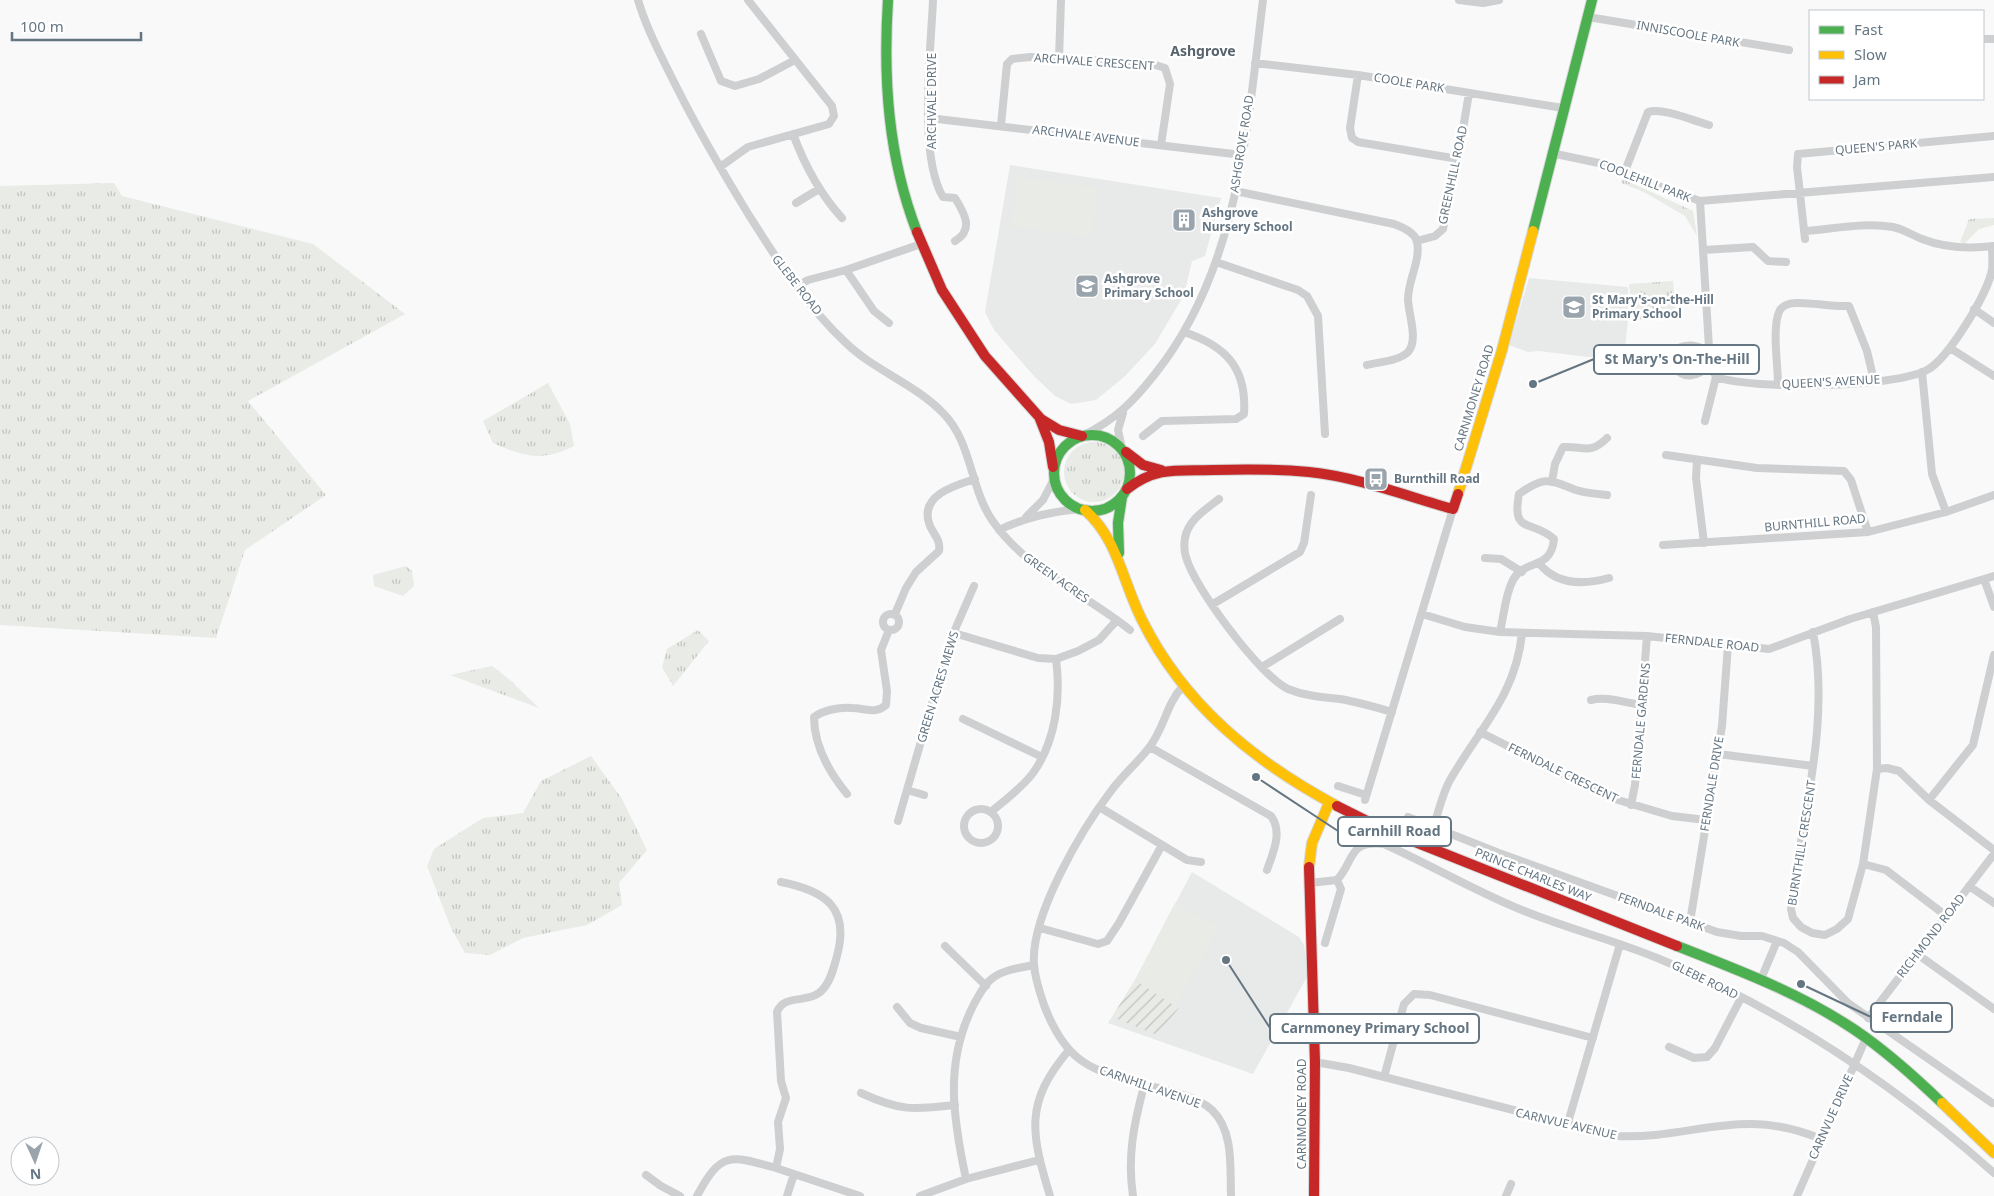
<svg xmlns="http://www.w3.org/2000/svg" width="1994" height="1196" font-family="'Noto Sans',sans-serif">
	<defs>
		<pattern id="grass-tufts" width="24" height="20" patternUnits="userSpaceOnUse" patternTransform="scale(1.25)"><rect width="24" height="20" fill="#e8ebe6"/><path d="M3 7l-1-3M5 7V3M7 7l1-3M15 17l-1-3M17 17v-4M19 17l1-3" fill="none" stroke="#c0c3c0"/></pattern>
		<pattern id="garden-furrows" width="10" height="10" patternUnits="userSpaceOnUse" patternTransform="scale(1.25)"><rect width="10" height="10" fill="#e8ebe6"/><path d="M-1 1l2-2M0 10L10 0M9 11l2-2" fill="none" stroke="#c0c3c0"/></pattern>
	</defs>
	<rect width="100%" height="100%" fill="#f9f9f9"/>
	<path fill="#e8e9e9" d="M1010,165L1221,198L1205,256L1192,261L1184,295L1155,344L1124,377L1096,400L1071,404L1055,396L1033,375L994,330L985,312Z
		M1529,278L1628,287V320L1624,357H1588L1539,351L1528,352L1509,345Z
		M1192,872L1299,937L1304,945L1308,975L1253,1074L1108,1023L1135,980Z"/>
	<path fill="url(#grass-tufts)" d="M1623,179L1693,211L1697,236L1685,216L1644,192L1621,183Z
		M114,183L122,196L313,244L405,314L248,401L326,495L245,550L216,638L0,625V186Z
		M1994,218V225L1979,229L1965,243L1960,242L1969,219Z
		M1673,281L1676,317L1632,320L1629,284Z
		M548,383L570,424L574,446C542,462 524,457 493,443L483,421Z
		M1064 472a30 30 0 1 1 60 0a30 30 0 1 1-60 0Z
		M406,566L412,571L414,586L403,596L374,586L373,575Z
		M698,630L709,641L673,686L662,667L667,649Z
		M492,666L510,680L539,708L450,675Z
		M591,756L622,799L647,850L619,883L622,905L587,925L523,938L490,955L465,953L451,928L427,866L434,849L483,818L523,813L541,781Z"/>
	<path fill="url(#garden-furrows)" d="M1135,980L1179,1008L1157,1035L1112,1017Z"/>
	<path fill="#e8ebe6" d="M1018,177L1098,188L1091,237L1011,226Z
		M1175,903L1219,928L1175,1006L1135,980Z"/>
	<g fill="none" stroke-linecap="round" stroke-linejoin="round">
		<g stroke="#d5d6d7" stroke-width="12">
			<path id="fast" d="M888,0C883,79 888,157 917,232
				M1533,231L1592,0
				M1054 473a38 38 0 1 1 76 0a38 38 0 1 1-76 0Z
				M1119,553L1118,523L1122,497
				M1677,946C1738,970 1800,993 1855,1030C1886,1051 1915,1077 1942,1103"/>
		</g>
		<g stroke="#d5d6d7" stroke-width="12">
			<path id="slow" d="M1458,494L1502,350L1533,231
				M1085,510C1118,539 1123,583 1142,620C1184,705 1255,762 1337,806
				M1309,867L1312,843L1329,803
				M1942,1103L1994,1153"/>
		</g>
		<g stroke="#d5d6d7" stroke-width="12">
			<path id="jam" d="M917,232L942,290L985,356L1041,419L1059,430L1082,436
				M1040,419L1049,442L1053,467
				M1126,452L1143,465L1161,470
				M1127,489C1157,466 1178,471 1214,470C1246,469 1277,469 1309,472C1358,477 1406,496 1453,509L1458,494
				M1337,806L1385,830L1677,946
				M1309,867L1315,1062L1314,1196"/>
		</g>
		<path stroke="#cecfd0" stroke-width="8" d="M638,0C647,30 662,58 676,86C698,130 722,171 747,212C776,258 806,306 846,343C875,371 915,384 943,413C972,442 970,488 992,520C1026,570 1084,593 1130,630
			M933,0C931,50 918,155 943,197L955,198C965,214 974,230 955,241
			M1459,0L1483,3L1499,0
			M1588,17L1789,50
			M701,34L721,81L735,86L759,79L795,60
			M1983,39H1994
			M1059,59L1061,0
			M1255,63L1358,75L1563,108
			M1358,75L1350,128L1352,138L1358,142L1458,159
			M929,118L1242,155
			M1001,125L1007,64L1012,59L1030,57L1149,63L1165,68L1170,84L1161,145
			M793,134C805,166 819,193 842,218
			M1551,153L1613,166L1647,182L1700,201L1994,177
			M720,167L748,147L829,124L834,116L832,106L748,0
			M1625,171L1648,112C1662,107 1694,121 1709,125
			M1235,191L1394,224C1402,227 1415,232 1417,242C1421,260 1408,280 1408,299C1408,313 1419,340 1408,352C1399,361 1379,362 1367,365
			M1700,201L1710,364L1716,377C1754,390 1893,388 1927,370C1948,359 1989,292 1992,269C1993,262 1992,254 1992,246
			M796,203L819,189
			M1804,231C1833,229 1864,222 1893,227C1903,229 1912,235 1922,239C1945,248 1969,249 1994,246
			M1805,239L1797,167L1798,154L1994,136
			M1417,241L1435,236L1443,229L1458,159L1469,93
			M1704,250L1753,247L1768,261L1786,262
			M1216,262L1298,290L1307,296L1318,316L1325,434
			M846,270L874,311L889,323
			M798,286L808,280L846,270L921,244
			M1974,309L1994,323
			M1950,348L1994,376
			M1709,352C1697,345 1686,342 1674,351L1672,363C1682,381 1698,378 1710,364
			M1922,372L1932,474L1946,512
			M1778,385C1778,366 1772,328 1779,312C1781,306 1789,303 1795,303C1813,302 1830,307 1849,306L1867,351L1874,381
			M1705,421L1716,377
			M1084,435C1116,419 1133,402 1155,374C1239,269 1247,128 1263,0
			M1143,436L1162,421L1236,419L1244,414C1247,368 1226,346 1184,332
			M1122,448L1118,430L1123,413
			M1666,455L1757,468L1844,471L1851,480L1868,532
			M1697,460L1696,478L1704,543
			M1552,481L1555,464L1563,447C1584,446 1590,455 1607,438
			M1219,499C1205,510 1188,520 1185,538C1184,544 1184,551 1186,557C1194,587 1260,676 1288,689C1305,696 1322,697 1340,699C1358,702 1375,707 1392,712
			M1026,517L1043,500L1054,479
			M999,530C1026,517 1050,512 1080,509
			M1663,545L1868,532L1946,512L1994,495
			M1485,558L1501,559L1522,572
			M1539,563C1556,585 1583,585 1609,578
			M1984,579L1994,607
			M1213,604L1300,552L1304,543L1311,495
			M883 622a8 8 0 1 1 16 0a8 8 0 1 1-16 0Z
			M895,614L906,588L916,572L939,551C941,538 932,534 929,523C920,495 956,485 975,479
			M1422,614L1465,627L1500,632L1647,636L1769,649L1850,619L1994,576
			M1500,632C1504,615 1505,595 1513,580C1525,558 1551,571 1554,539C1532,519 1511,535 1519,494C1544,476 1548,479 1576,490C1585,493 1597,494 1607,495
			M1813,632C1831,724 1801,818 1791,909L1793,918L1801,927L1812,933L1825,935L1837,929L1848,919L1863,864L1877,769L1876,627L1873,612
			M954,633L1038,658L1056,659L1078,651L1099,640L1117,620
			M1262,667L1340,619
			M1183,686C1166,704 1164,730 1148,749C1137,763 1122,776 1111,791C1082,829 1030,916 1034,965C1035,979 1040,993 1044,1005C1052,1026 1063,1048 1082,1061C1117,1086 1186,1086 1212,1110C1234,1131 1230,1168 1231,1196
			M1591,700C1607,696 1625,703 1643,705
			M963,719L1042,757
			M1480,732L1608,797L1672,816L1706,820
			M1150,747L1271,816C1283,832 1273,853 1267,870
			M1718,754L1813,766
			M1877,769L1887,768L1899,771L1929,800L1994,850
			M1338,786L1366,795
			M907,790L924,795
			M847,794C829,772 814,746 814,717C824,710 839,707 852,708C865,708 875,715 886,705L887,691L881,650L889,630
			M1365,800L1453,509
			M1929,800L1973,745L1994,655
			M1631,805L1635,785L1647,636
			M1101,808L1187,860L1201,862
			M964 826a17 17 0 1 1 34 0a17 17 0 1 1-34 0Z
			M991,812C1005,800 1022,788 1033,773C1056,741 1061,697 1056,659
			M1408,817L1499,853L1717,932L1741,936H1762L1784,943L1798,952L1848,1003L1992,1103
			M898,821L950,641L974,586
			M1433,827C1439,812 1442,794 1450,780C1480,728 1516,695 1522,633
			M1863,864L1886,870L1945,915
			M781,882C826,891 850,908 837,956C834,967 831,980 824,988C810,1006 785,992 777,1012L781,1081L786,1098L778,1122L780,1149L776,1168L860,1196
			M1310,883L1337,880C1355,861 1347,840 1384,844C1429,864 1471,889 1517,908C1564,928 1615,940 1662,960C1783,1010 1896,1086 1994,1173
			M1969,886L1994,903
			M1690,922L1722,726L1728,645
			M1040,928L1098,944L1107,941L1119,923L1162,845
			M1325,943L1341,889L1337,880
			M945,946L986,986
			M1917,954L1994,1009
			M1761,979L1777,941
			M897,1007L910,1023L921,1028L961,1037
			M1868,1018L1994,854
			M1669,1047L1694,1058L1707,1057L1715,1048L1741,998
			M1315,1062L1349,1068L1615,1136C1692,1140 1741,1105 1821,1139
			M1384,1077L1404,1004L1414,994L1430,995L1593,1038
			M861,1093C900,1111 913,1110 955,1105
			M1567,1126L1620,944
			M646,1175L661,1186L680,1196
			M966,1179C953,1118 944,1062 974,1004C979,995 985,983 994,977C1006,969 1020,968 1034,965
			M697,1196C721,1151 730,1155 776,1168
			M787,1196L794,1174
			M920,1196L966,1179L1039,1160
			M1050,1196C1031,1133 1024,1103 1069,1050
			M1133,1196C1127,1157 1134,1123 1144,1086
			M1506,1196L1511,1184
			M1797,1196L1866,1038"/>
		<use href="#fast" stroke="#4caf50" stroke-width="10"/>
		<use href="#slow" stroke="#ffc107" stroke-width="10"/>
		<use href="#jam" stroke="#c62828" stroke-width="10"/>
	</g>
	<defs>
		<g id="building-square" transform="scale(1.25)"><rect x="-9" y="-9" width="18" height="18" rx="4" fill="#99a4ac" stroke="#fff"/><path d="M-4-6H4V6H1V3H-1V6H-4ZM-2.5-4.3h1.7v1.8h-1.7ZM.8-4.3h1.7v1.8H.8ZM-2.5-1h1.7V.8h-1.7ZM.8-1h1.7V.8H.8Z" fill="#fff"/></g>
		<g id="school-square" transform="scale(1.25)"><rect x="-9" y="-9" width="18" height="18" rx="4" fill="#99a4ac" stroke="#fff"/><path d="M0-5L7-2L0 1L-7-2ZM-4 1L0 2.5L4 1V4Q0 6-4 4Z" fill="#fff"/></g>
		<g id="bus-square" transform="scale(1.25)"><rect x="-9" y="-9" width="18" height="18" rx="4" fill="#99a4ac" stroke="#fff"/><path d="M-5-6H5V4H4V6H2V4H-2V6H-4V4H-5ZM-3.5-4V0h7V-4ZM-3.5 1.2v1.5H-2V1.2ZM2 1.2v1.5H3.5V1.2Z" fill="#fff"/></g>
	</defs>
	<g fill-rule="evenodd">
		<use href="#building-square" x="1184" y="220"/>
		<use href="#school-square" x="1087" y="286"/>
		<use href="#school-square" x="1574" y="307"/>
		<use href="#bus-square" x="1376" y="479"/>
	</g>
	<g text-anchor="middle" stroke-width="5" stroke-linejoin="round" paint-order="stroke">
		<g font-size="12" fill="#657683" stroke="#fff">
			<text transform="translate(1688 34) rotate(10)" y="4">INNISCOOLE PARK</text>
			<text transform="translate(1094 62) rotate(4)" y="4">ARCHVALE CRESCENT</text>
			<text transform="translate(1409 83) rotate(9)" y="4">COOLE PARK</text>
			<text transform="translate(932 101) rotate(-90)" y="4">ARCHVALE DRIVE</text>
			<text transform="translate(1086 136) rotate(7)" y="4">ARCHVALE AVENUE</text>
			<text transform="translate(1242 144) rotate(-81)" y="4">ASHGROVE ROAD</text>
			<text transform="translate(1876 147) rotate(-5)" y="4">QUEEN'S PARK</text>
			<text transform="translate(1453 175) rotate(-78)" y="4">GREENHILL ROAD</text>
			<text transform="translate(1645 181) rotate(21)" y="4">COOLEHILL PARK</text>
			<text transform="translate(797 285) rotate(52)" y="4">GLEBE ROAD</text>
			<text transform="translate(1831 382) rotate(-3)" y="4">QUEEN'S AVENUE</text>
			<text transform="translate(1474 398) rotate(-73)" y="4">CARNMONEY ROAD</text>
			<text transform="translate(1815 523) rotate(-5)" y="4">BURNTHILL ROAD</text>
			<text transform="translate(1056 578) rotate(35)" y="4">GREEN ACRES</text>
			<text transform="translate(1712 643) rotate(6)" y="4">FERNDALE ROAD</text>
			<text transform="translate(938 687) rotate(-73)" y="4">GREEN ACRES MEWS</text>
			<text transform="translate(1641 721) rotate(-85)" y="4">FERNDALE GARDENS</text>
			<text transform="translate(1563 773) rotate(26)" y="4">FERNDALE CRESCENT</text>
			<text transform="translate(1712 784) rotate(-81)" y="4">FERNDALE DRIVE</text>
			<text transform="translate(1802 843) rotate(-81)" y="4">BURNTHILL CRESCENT</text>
			<text transform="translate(1533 875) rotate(22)" y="4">PRINCE CHARLES WAY</text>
			<text transform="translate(1661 912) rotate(20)" y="4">FERNDALE PARK</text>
			<text transform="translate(1931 936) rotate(-52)" y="4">RICHMOND ROAD</text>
			<text transform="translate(1705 980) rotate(26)" y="4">GLEBE ROAD</text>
			<text transform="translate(1150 1087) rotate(19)" y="4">CARNHILL AVENUE</text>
			<text transform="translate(1302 1114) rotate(-90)" y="4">CARNMONEY ROAD</text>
			<text transform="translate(1831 1117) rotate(-66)" y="4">CARNVUE DRIVE</text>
			<text transform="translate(1566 1124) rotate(13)" y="4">CARNVUE AVENUE</text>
		</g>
		<g font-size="12" font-weight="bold" fill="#657683" stroke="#fff" text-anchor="start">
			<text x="1202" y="217">Ashgrove<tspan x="1202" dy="14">Nursery School</tspan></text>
			<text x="1104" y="283">Ashgrove<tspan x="1104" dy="14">Primary School</tspan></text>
			<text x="1592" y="304">St Mary's-on-the-Hill<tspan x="1592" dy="14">Primary School</tspan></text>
			<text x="1394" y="483">Burnthill Road</text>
		</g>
		<g font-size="14" font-weight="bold" fill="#57646e" stroke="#fff">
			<text x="1203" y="56">Ashgrove</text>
		</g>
	</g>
	<path fill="none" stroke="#657683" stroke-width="2" d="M1533 384L1594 359M1256 777L1338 831M1801 984L1871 1017M1226 960L1270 1028"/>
	<g fill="#657683" stroke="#fff" stroke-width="2">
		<circle cx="1533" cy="384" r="5"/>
		<circle cx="1256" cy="777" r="5"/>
		<circle cx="1801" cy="984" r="5"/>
		<circle cx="1226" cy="960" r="5"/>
	</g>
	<g fill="#fff" stroke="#657683" stroke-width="2">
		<rect x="1594" y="345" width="165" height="29" rx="5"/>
		<rect x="1338" y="817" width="113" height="29" rx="5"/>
		<rect x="1871" y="1003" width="81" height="29" rx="5"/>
		<rect x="1270" y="1014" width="209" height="29" rx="5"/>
	</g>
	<g font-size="14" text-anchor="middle" font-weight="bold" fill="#657683">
		<text x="1677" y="364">St Mary's On-The-Hill</text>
		<text x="1394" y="836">Carnhill Road</text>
		<text x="1912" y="1022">Ferndale</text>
		<text x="1375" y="1033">Carnmoney Primary School</text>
	</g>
	<rect x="1809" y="10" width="175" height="90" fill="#ffffff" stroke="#c1c8cd"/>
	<rect x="1819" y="26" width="25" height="8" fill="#4caf50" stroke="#c1c8cd"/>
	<text x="1854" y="35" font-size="15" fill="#657683">Fast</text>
	<rect x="1819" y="51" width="25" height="8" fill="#ffc107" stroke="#c1c8cd"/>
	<text x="1854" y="60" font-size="15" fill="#657683">Slow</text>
	<rect x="1819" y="76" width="25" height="8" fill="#c62828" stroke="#c1c8cd"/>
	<text x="1854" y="85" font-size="15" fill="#657683">Jam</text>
	<g transform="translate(35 1161) rotate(177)"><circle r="24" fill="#ffffff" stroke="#c1c8cd"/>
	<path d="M0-4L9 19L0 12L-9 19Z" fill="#99a4ac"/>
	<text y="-8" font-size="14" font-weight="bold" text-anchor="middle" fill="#657683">N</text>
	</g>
	<path d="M12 32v8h129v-8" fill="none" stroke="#657683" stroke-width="2.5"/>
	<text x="20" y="32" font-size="15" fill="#657683" stroke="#ffffff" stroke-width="4" paint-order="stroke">100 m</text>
</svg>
